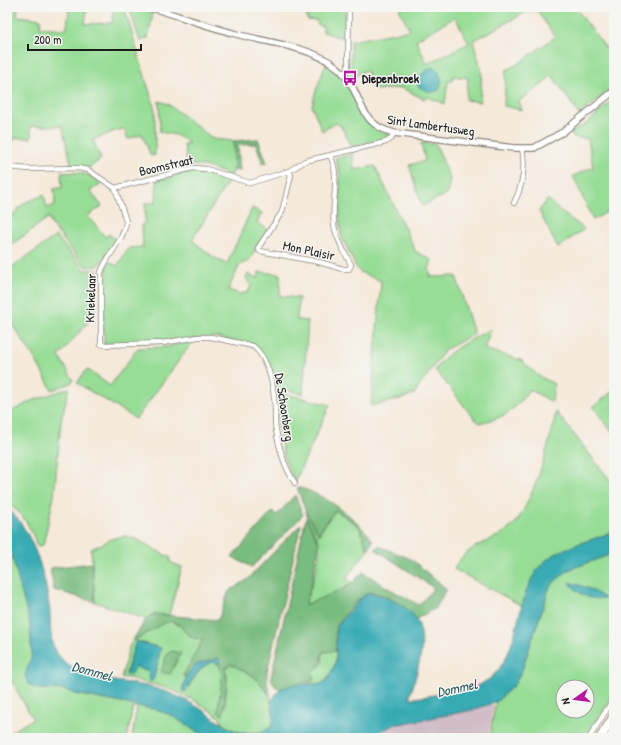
<svg xmlns="http://www.w3.org/2000/svg" width="621" height="745" font-family="'Patrick Hand',sans-serif">
	<rect width="100%" height="100%" fill="#f6f6f2"/>
	<filter id="ink" filterUnits="userSpaceOnUse"><feTurbulence type="fractalNoise" baseFrequency=".025" numOctaves="2"/><feDisplacementMap in="SourceGraphic" scale="8" xChannelSelector="R" yChannelSelector="G"/><feConvolveMatrix kernelMatrix="1 2 1 2 8 2 1 2 1" color-interpolation-filters="sRGB"/></filter>
	<filter id="wash" filterUnits="userSpaceOnUse"><feTurbulence type="fractalNoise" baseFrequency=".012" numOctaves="4" result="noise"/><feDisplacementMap in="SourceGraphic" scale="16" xChannelSelector="R" yChannelSelector="G"/><feGaussianBlur stdDeviation="0.9" result="paint"/><feColorMatrix in="noise" values="0 0 0 0 0 0 0 0 0 0 0 0 0 0 0 0 0 1.4 0 .05"/><feComposite in="paint" operator="in"/></filter>
	<g filter="url(#wash)">
		<rect width="100%" height="100%" fill="#f5e9d9"/>
		<path fill="#d1bdc8" d="M494,704L488,738H384L385,729L394,725L473,710Z"/>
		<path fill="#97dd96" stroke="#5a7c59" fill-rule="evenodd" d="M7,7H18L17,16L41,19L40,27L65,29L67,28L69,7H87L85,24L112,23L114,7H124L155,110V155L151,156L142,134L128,139L124,129L115,131L93,140L101,159L89,168L72,167L62,126H31V138H14V141H7Z
			M129,7H135L153,13L148,38L140,41Z
			M306,7H345V39L323,32V26L318,25V21L307,20Z
			M403,7H575L614,59V87L579,115L552,75L543,84L519,101L522,110L504,106L506,70L518,64L555,37L537,10L531,11L530,10L473,41L482,72L480,102L466,100L468,78L453,76L452,81H448L445,104L428,97L424,99L402,88L375,90L366,70L351,78V41L410,30L399,9ZM455,17L469,43L427,64L416,40Z
			M326,64C332,68 339,72 343,78C361,101 360,128 393,136L384,140L352,147L341,126L336,123L322,131L312,106L316,90Z
			M614,99V208L593,220L573,176L593,167L588,139L574,137L570,133L586,124Z
			M159,101L168,104L213,139L234,141L235,167L231,176C216,170 203,163 187,166L184,144L189,143L176,135L160,132Z
			M421,143L436,144L450,179L447,194L422,206L409,165L425,161Z
			M353,154L354,170L375,166L416,252L432,260L429,269L431,277L456,276L474,334L445,350L414,394L404,398L371,406L381,281L360,272L356,267L341,235L339,214L340,174L335,158Z
			M188,171L209,172L229,180L192,240L213,257L227,264L252,208L262,213L257,222L268,230L248,262L240,264L228,290L240,294L248,292L251,286L246,278L248,274L258,279L259,272L280,274V296L299,298L297,320L308,321L303,394L274,387L263,356L254,346L216,337L165,342L104,344V281L109,261L117,266L129,248L143,247L142,224L145,223V203H156L157,180Z
			M61,173C78,172 89,172 102,184L90,191L102,206L88,216L105,237L109,234L116,240L98,266L87,267L82,263L51,224L49,217L7,248V221L24,203L44,195L47,208L55,205L54,188H62Z
			M548,199C556,210 572,219 584,229L558,248L539,211Z
			M56,236L85,270H97L95,314L59,356L73,380L71,383L52,390L34,357L7,317V271Z
			M491,329L484,349L521,360L537,375L554,384L552,402L529,389C514,412 506,417 479,423C476,422 442,377 435,370C448,349 471,340 491,329Z
			M193,341L136,419L77,383L87,369L110,386L138,348L166,347Z
			M69,388L61,421L54,496L43,545L37,546C31,527 23,514 7,502V414L31,401Z
			M614,390V434L593,407Z
			M275,391L330,405L295,481C278,454 279,422 275,391Z
			M556,412L614,485V531C567,551 537,550 522,606L454,569C467,543 490,544 510,528C531,511 551,440 556,412Z
			M335,510L359,526L368,550L346,578L352,583L338,592L305,605C310,589 321,561 319,544C318,533 307,524 306,512L319,534Z
			M126,536L136,539L171,558L170,562L182,567L169,615L153,614L146,619L95,602L91,549L114,538Z
			M7,538L29,617L32,655L25,676L36,689L66,690L75,694L153,709L171,715L206,738H132L137,708L133,707L127,738H7V734L33,719L7,673Z
			M614,553V694L587,738H489L496,702L515,684L522,670L550,586L568,570ZM563,687H587V711H563Z
			M170,621L179,625L194,638L203,640L183,676L187,677L182,689L185,692C189,686 212,647 220,667C225,677 220,691 219,702L225,707L227,675L225,668L231,664L255,677L270,695L274,718L271,727C254,737 235,734 221,722V719C197,699 173,688 142,682C136,680 128,677 121,678L129,647L133,640C146,636 157,623 170,621ZM136,641L142,642L159,656L154,678L149,677L148,670L139,668L136,666L126,672Z
			M336,651C336,665 333,675 321,684H306L313,680L312,673L322,664L323,652Z"/>
		<path fill="#79bc7f" stroke="#4a6c4e" d="M258,139L267,163L263,164L256,144L238,145L240,171L234,170V141Z
			M297,487C326,495 356,517 373,541L368,550L359,526L336,510L320,530L319,535L306,512Z
			M295,495L303,515L252,567L232,557L272,512L277,515Z
			M306,517L319,543L312,582L305,605L349,586L363,572L388,588L419,605L434,588L375,549L378,546L411,559L446,589L436,608L416,619C410,609 380,590 368,593C360,595 341,619 336,627V651L323,652C318,665 326,660 312,673L314,678L313,680L280,689L275,686L271,678Z
			M301,524L267,672V683L270,695L255,677L231,664L225,668L227,680L223,715L218,712L222,678L218,658L215,659L187,677L183,676L203,639C199,639 194,639 191,637C184,633 182,625 175,622C165,618 145,637 133,640L146,619L153,614L218,620L229,591L247,580Z
			M92,563L95,602L54,590L50,568Z
			M172,651L181,653L170,674L161,672L167,654Z"/>
		<path fill="#39aab4" stroke="#2a6368" d="M432,67L438,70L442,81L439,90L431,93L419,87L415,81L425,71Z
			M7,508C33,529 47,580 50,612C51,625 49,642 57,653C79,685 123,678 157,689C172,693 187,700 201,709C213,717 225,728 239,732C250,735 262,733 271,727L274,718L271,701L280,689L295,684H321L328,679L336,661V627L360,599L368,593C379,594 392,599 401,605C431,623 422,654 414,683C413,688 410,693 410,698C422,698 436,694 449,692C459,690 472,689 481,684C523,663 512,599 540,566C558,546 590,542 614,531V553L568,570L550,586L522,670L515,684L496,702L473,710L394,725L383,730L374,738H206L171,715L153,709L75,694C61,684 41,695 28,684L25,676L32,655L30,624L7,538Z
			M569,582L588,588L605,598C589,601 578,594 569,582Z
			M136,641L161,648L154,678L152,681H150L148,670H141L136,666L130,676L126,675Z
			M218,658L220,662L219,664L212,662C199,667 192,680 185,692L182,691L187,675L195,665Z"/>
	</g>
	<g filter="url(#ink)">
		<g fill="none" stroke-linecap="round" stroke-linejoin="round">
			<g stroke="#88827a" stroke-width="6">
				<path id="minor" d="M345,75L348,68L349,7
					M7,167L29,169L78,168L88,170L115,188L193,168L206,169L250,183L289,171L305,161L386,142L391,139L394,133
					M289,171L291,175L282,212L258,248L260,251L319,262L343,269H349L351,265C345,252 336,239 334,225C331,201 341,178 330,155
					M115,188L126,221C125,239 107,255 101,272V344L104,345L162,343L198,337H211L253,346C270,360 274,388 275,409C276,416 274,423 276,430C279,448 285,468 295,483
					M514,203C523,185 526,168 522,148
					M589,738L614,698"/>
			</g>
			<g stroke="#88827a" stroke-width="8">
				<path id="tertiary" d="M150,7C179,16 209,27 240,35C270,43 312,47 337,67C364,90 355,124 394,133L514,148H534L563,132L614,91"/>
			</g>
			<g stroke="#88827a" stroke-width="10">
				<path id="motorway" d="M600,738L614,716
					M610,738L614,732"/>
			</g>
			<use href="#minor" stroke="#fff" stroke-width="4.5"/>
			<use href="#tertiary" stroke="#fff" stroke-width="5.5"/>
			<use href="#motorway" stroke="#fff" stroke-width="8"/>
		</g>
	</g>
	<defs>
		<g id="bus-bare" transform="scale(1.2)"><path d="M-5-6H5V4H4V6H2V4H-2V6H-4V4H-5ZM-3.5-4V0h7V-4ZM-3.5 1.2v1.5H-2V1.2ZM2 1.2v1.5H3.5V1.2Z" fill="#b5179e" stroke="#f6f6f2" stroke-width="2.5" paint-order="stroke"/></g>
	</defs>
	<g fill-rule="evenodd">
		<use href="#bus-bare" x="350" y="78"/>
	</g>
	<g text-anchor="middle" stroke-width="3" stroke-linejoin="round" paint-order="stroke">
		<g font-size="13" font-weight="bold" fill="#1c1c1c" stroke="#f6f6f2" text-anchor="start">
			<text x="362" y="83">Diepenbroek</text>
		</g>
		<g font-size="13" fill="#1c1c1c" stroke="#f6f6f2">
			<text transform="translate(431 125) rotate(8)" y="5">Sint Lambertusweg</text>
			<text transform="translate(166 165) rotate(-13)" y="5">Boomstraat</text>
			<text transform="translate(309 250) rotate(12)" y="5">Mon Plaisir</text>
			<text transform="translate(90 298) rotate(-88)" y="5">Kriekelaar</text>
			<text transform="translate(285 407) rotate(81)" y="5">De Schoonberg</text>
		</g>
		<g font-size="14" font-style="italic" fill="#295c60" stroke="#f6f6f2">
			<text transform="translate(92 671) rotate(15)" y="5">Dommel</text>
			<text transform="translate(457 688) rotate(-12)" y="5">Dommel</text>
		</g>
	</g>
	<rect width="621" height="745" fill="none" stroke="#f6f6f2" stroke-width="24"/>
	<g transform="translate(575 699) rotate(256)"><circle r="19" fill="#f6f6f2" stroke="#9f9f9c"/>
	<path d="M0-3L7 15L0 10L-7 15Z" fill="#b5179e"/>
	<text y="-6" font-size="11" font-weight="bold" text-anchor="middle" fill="#1c1c1c">N</text>
	</g>
	<path d="M28 44v6h113v-6" fill="none" stroke="#1c1c1c" stroke-width="2"/>
	<text x="34" y="44" font-size="12" fill="#1c1c1c" stroke="#f6f6f2" stroke-width="3" paint-order="stroke">200 m</text>
</svg>
